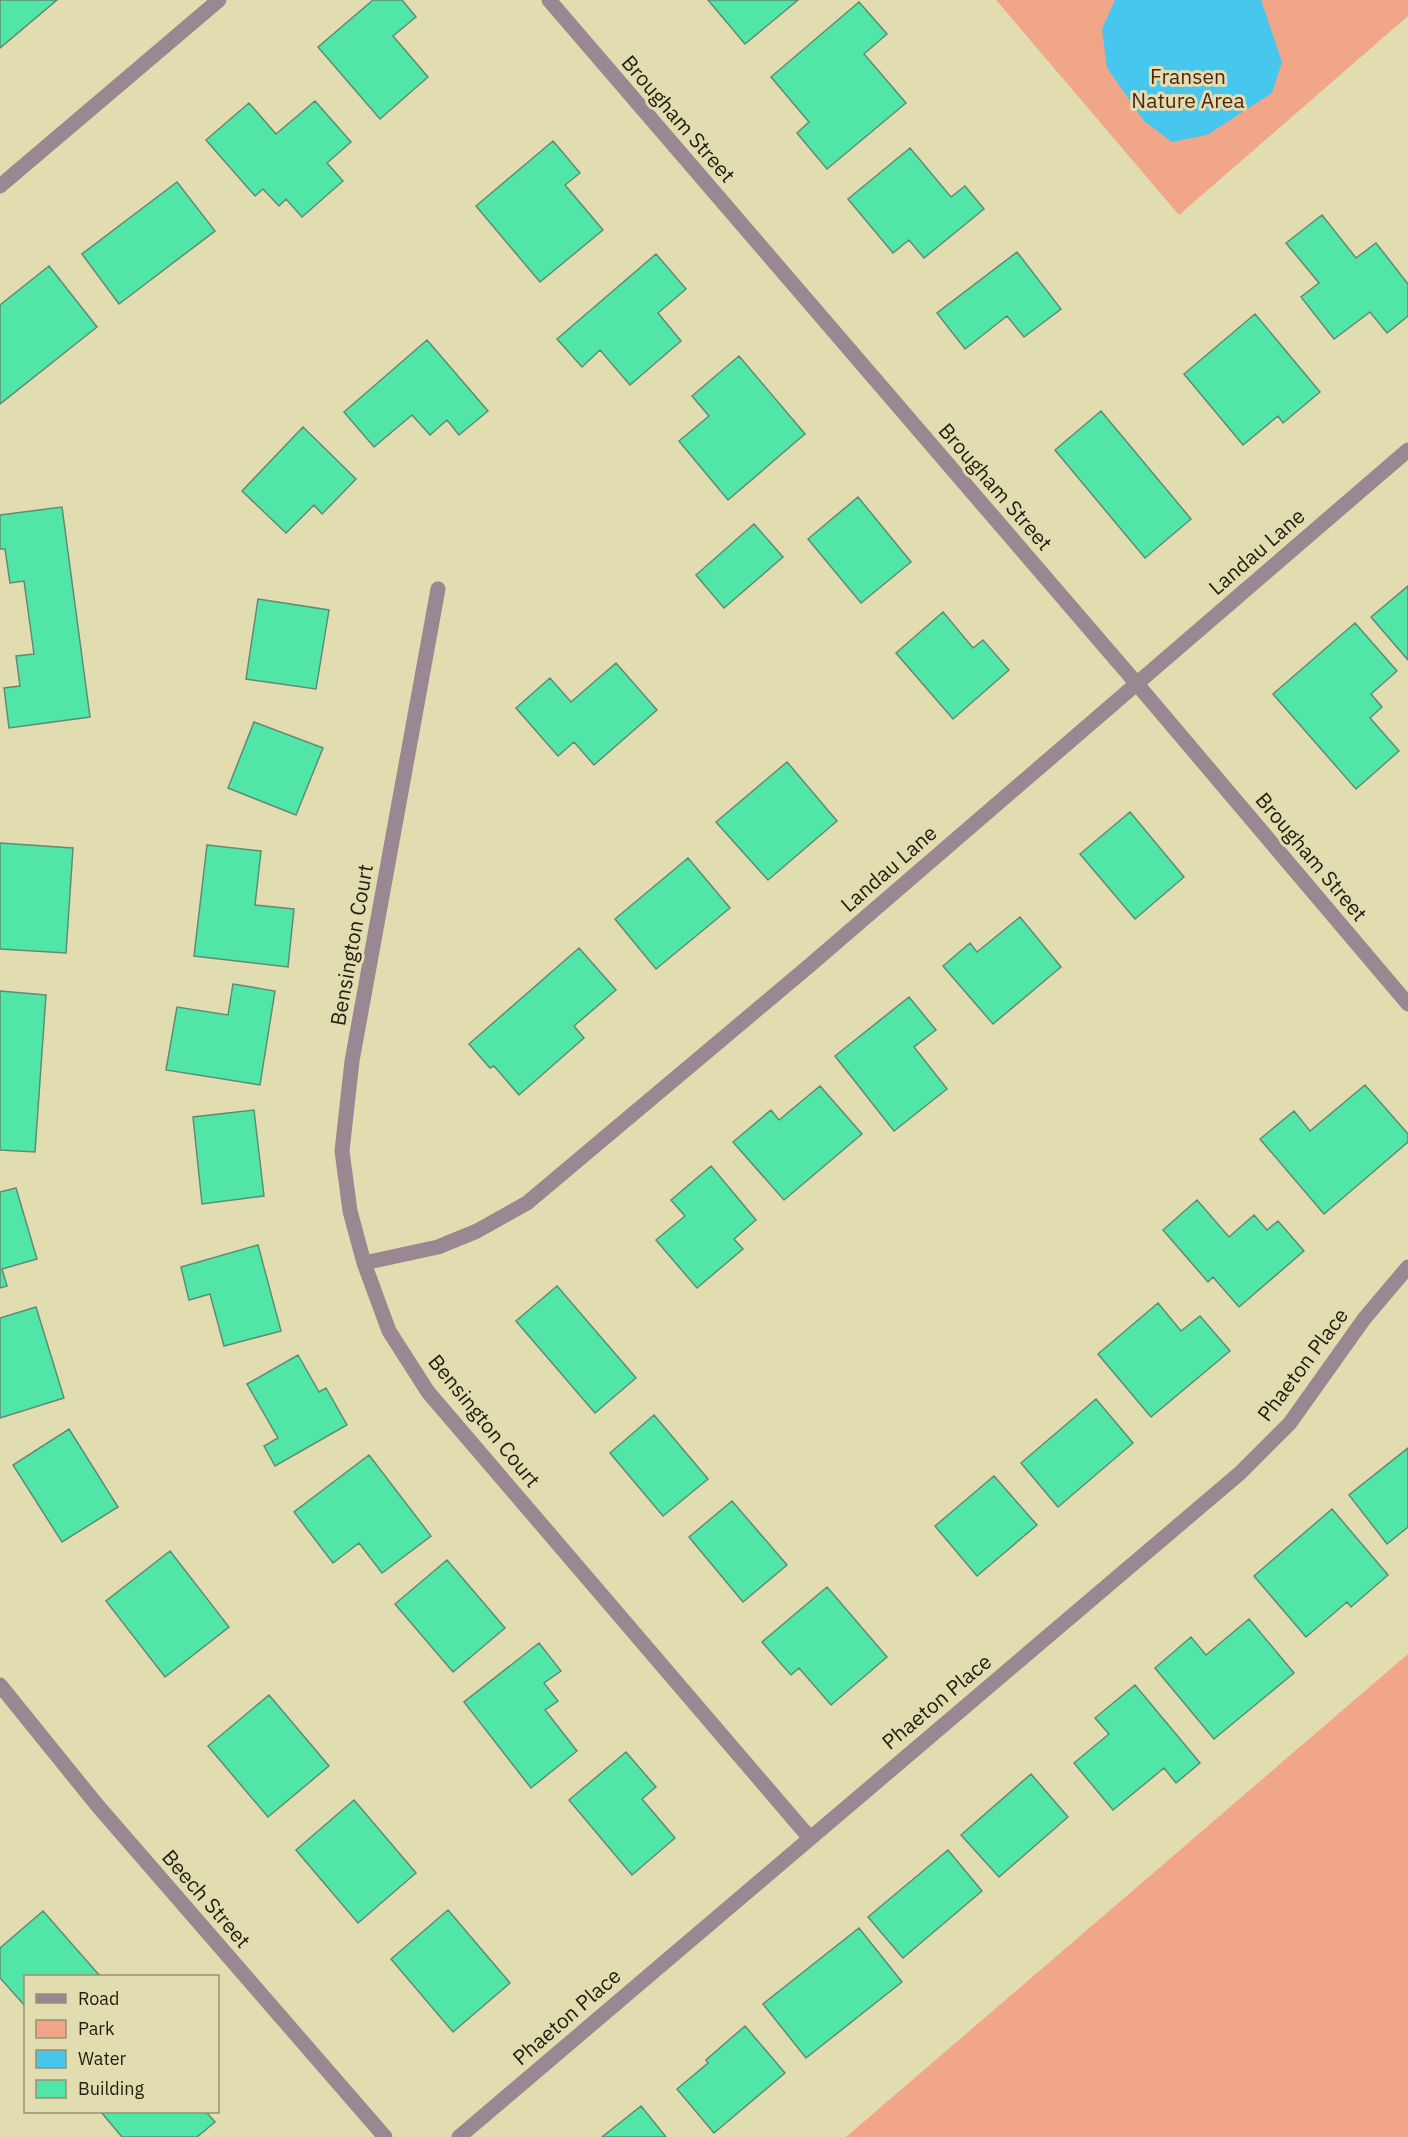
<svg xmlns="http://www.w3.org/2000/svg" width="1408" height="2137" font-family="'IBM Plex Sans',sans-serif">
	<rect width="100%" height="100%" fill="#e2ddb0"/>
	<path fill="#f1a689" d="M996,0H1408V16L1179,215Z
		M1408,1654V2137H846Z"/>
	<path fill="#48c7ee" d="M1115,0H1261L1282,62L1272,93L1207,135L1172,142L1144,121L1107,68L1102,29Z"/>
	<path fill="#52e5a8" stroke="#608b75" stroke-width="1.5" d="M0,0H57L0,48Z
		M373,0H402L416,17L393,36L428,77L380,119L318,47Z
		M708,0H798L745,44Z
		M859,2L887,34L864,54L906,103L827,169L797,133L809,122L771,77Z
		M315,101L351,142L327,163L343,181L302,217L286,199L279,206L263,189L255,196L206,140L249,103L276,134Z
		M553,141L580,173L565,185L603,230L540,282L476,206Z
		M910,148L951,197L965,186L984,209L924,258L909,240L893,253L848,199Z
		M177,182L215,231L119,304L82,254Z
		M1322,215L1356,258L1376,243L1408,284V316L1387,333L1370,312L1334,339L1301,297L1319,283L1286,243Z
		M1017,252L1061,309L1024,337L1007,316L965,349L937,313Z
		M656,254L686,289L658,313L681,341L630,385L600,350L582,367L557,339Z
		M49,266L97,327L0,404V305Z
		M1255,314L1320,392L1283,423L1278,416L1243,445L1184,374Z
		M427,340L488,411L459,435L447,420L430,435L412,415L374,447L344,412Z
		M739,356L805,434L728,500L679,441L709,416L692,396Z
		M1101,411L1191,519L1145,558L1055,450Z
		M303,427L356,479L322,514L314,505L286,533L242,491Z
		M858,497L911,562L861,603L808,539Z
		M62,507L90,717L9,728L4,688L20,686L16,656L34,654L24,581L10,583L5,549H0V515Z
		M754,524L783,557L724,608L696,575Z
		M1408,586V660L1371,617Z
		M258,599L329,610L316,689L246,679Z
		M943,612L973,648L983,640L1009,670L953,719L896,653Z
		M1355,623L1397,671L1371,694L1382,707L1370,718L1399,751L1356,789L1273,694Z
		M616,663L657,710L594,765L574,742L558,756L516,708L550,678L571,702Z
		M254,722L323,748L296,815L228,788Z
		M787,762L837,821L768,880L716,822Z
		M1130,812L1184,877L1135,919L1080,854Z
		M0,843L73,848L66,953L0,949Z
		M207,845L261,851L255,905L294,909L288,967L194,956Z
		M688,858L730,908L656,969L615,919Z
		M1020,917L1061,967L993,1024L943,966L970,943L977,952Z
		M579,948L616,990L574,1026L584,1038L519,1095L494,1066L490,1068L469,1044Z
		M233,984L275,991L260,1085L166,1070L177,1007L228,1015Z
		M0,991L46,995L35,1152L0,1150Z
		M909,997L936,1030L914,1047L947,1089L894,1131L835,1056Z
		M1365,1085L1408,1134V1142L1324,1214L1260,1139L1294,1111L1310,1131Z
		M820,1086L862,1134L784,1200L733,1142L771,1110L779,1120Z
		M254,1110L264,1196L202,1204L193,1117Z
		M711,1166L756,1220L734,1239L743,1249L697,1288L656,1240L685,1216L671,1200Z
		M16,1188L37,1259L2,1269L7,1286L0,1288V1192Z
		M1197,1200L1229,1237L1254,1215L1267,1230L1278,1221L1304,1251L1239,1307L1213,1277L1208,1282L1163,1230Z
		M258,1245L281,1331L224,1346L210,1294L189,1300L181,1267Z
		M557,1286L636,1378L595,1413L516,1321Z
		M1158,1303L1181,1331L1200,1316L1230,1351L1151,1417L1098,1354Z
		M36,1307L64,1398L0,1418V1318Z
		M298,1355L319,1392L326,1388L347,1425L275,1466L264,1446L278,1438L247,1384Z
		M1096,1399L1133,1443L1058,1507L1021,1463Z
		M654,1415L708,1479L663,1516L610,1453Z
		M69,1429L118,1507L62,1542L13,1465Z
		M1408,1448V1527L1387,1544L1349,1495Z
		M369,1455L431,1536L382,1573L359,1543L333,1563L294,1512Z
		M994,1476L1037,1525L977,1576L935,1526Z
		M732,1501L787,1565L743,1602L689,1537Z
		M1332,1509L1388,1575L1351,1607L1347,1602L1306,1637L1254,1576Z
		M170,1551L229,1627L165,1677L106,1601Z
		M447,1560L505,1628L453,1672L395,1604Z
		M827,1587L887,1657L831,1705L799,1668L791,1675L762,1642Z
		M1249,1619L1294,1673L1214,1739L1155,1668L1191,1637L1206,1655Z
		M539,1643L561,1671L544,1683L558,1701L545,1710L577,1751L531,1788L464,1702Z
		M1135,1685L1200,1763L1176,1783L1164,1768L1113,1810L1074,1763L1109,1734L1095,1718Z
		M269,1695L329,1766L268,1817L208,1746Z
		M626,1752L656,1787L642,1799L675,1838L632,1875L569,1800Z
		M1031,1774L1068,1817L999,1877L961,1835Z
		M354,1800L416,1873L358,1923L296,1850Z
		M948,1850L982,1891L903,1958L868,1917Z
		M448,1910L510,1983L453,2032L391,1959Z
		M43,1911L100,1976H26V2007L0,1978V1948Z
		M859,1928L902,1982L806,2058L763,2004Z
		M745,2026L785,2073L714,2133L677,2089L708,2063L706,2060Z
		M641,2106L666,2137H602Z
		M101,2112H206L215,2122L197,2137H122Z"/>
	<g fill="none" stroke-linecap="round" stroke-linejoin="round">
		<path stroke="#998791" stroke-width="15" d="M549,0L1137,684L1408,1004
			M0,186L219,0
			M438,589L352,1061L342,1151L350,1211L364,1263L389,1331L428,1392L809,1837
			M364,1263L438,1247L477,1231L527,1203L809,966L1408,450
			M459,2137L1240,1473L1290,1423L1364,1319L1408,1267"/>
		<path stroke="#998791" stroke-width="15" d="M0,1685L97,1805L385,2137"/>
	</g>
	<g text-anchor="middle" stroke-width="6" stroke-linejoin="round" paint-order="stroke">
		<g font-size="21" fill="#532614" stroke="#e2ddb0">
			<text x="1188" y="84">Fransen<tspan x="1188" dy="24">Nature Area</tspan></text>
		</g>
		<g font-size="21" fill="#242110" stroke="#e2ddb0">
			<text transform="translate(678 119) rotate(49)" y="7">Brougham Street</text>
			<text transform="translate(995 487) rotate(49)" y="7">Brougham Street</text>
			<text transform="translate(1257 552) rotate(-41)" y="7">Landau Lane</text>
			<text transform="translate(1311 857) rotate(50)" y="7">Brougham Street</text>
			<text transform="translate(889 869) rotate(-41)" y="7">Landau Lane</text>
			<text transform="translate(352 945) rotate(-80)" y="7">Bensington Court</text>
			<text transform="translate(1303 1365) rotate(-53)" y="7">Phaeton Place</text>
			<text transform="translate(484 1421) rotate(51)" y="7">Bensington Court</text>
			<text transform="translate(937 1702) rotate(-40)" y="7">Phaeton Place</text>
			<text transform="translate(206 1899) rotate(49)" y="7">Beech Street</text>
			<text transform="translate(567 2017) rotate(-41)" y="7">Phaeton Place</text>
		</g>
	</g>
	<rect x="24" y="1975" width="195" height="138" fill="#e2ddb0" stroke="#969270" stroke-width="1.5"/>
	<rect x="36" y="1994" width="30" height="9" fill="#998791" stroke="#969270" stroke-width="1.5"/>
	<text x="78" y="2005" font-size="18" fill="#242110">Road</text>
	<rect x="36" y="2020" width="30" height="18" fill="#f1a689" stroke="#969270" stroke-width="1.5"/>
	<text x="78" y="2035" font-size="18" fill="#242110">Park</text>
	<rect x="36" y="2050" width="30" height="18" fill="#48c7ee" stroke="#969270" stroke-width="1.5"/>
	<text x="78" y="2065" font-size="18" fill="#242110">Water</text>
	<rect x="36" y="2080" width="30" height="18" fill="#52e5a8" stroke="#969270" stroke-width="1.5"/>
	<text x="78" y="2095" font-size="18" fill="#242110">Building</text>
</svg>
